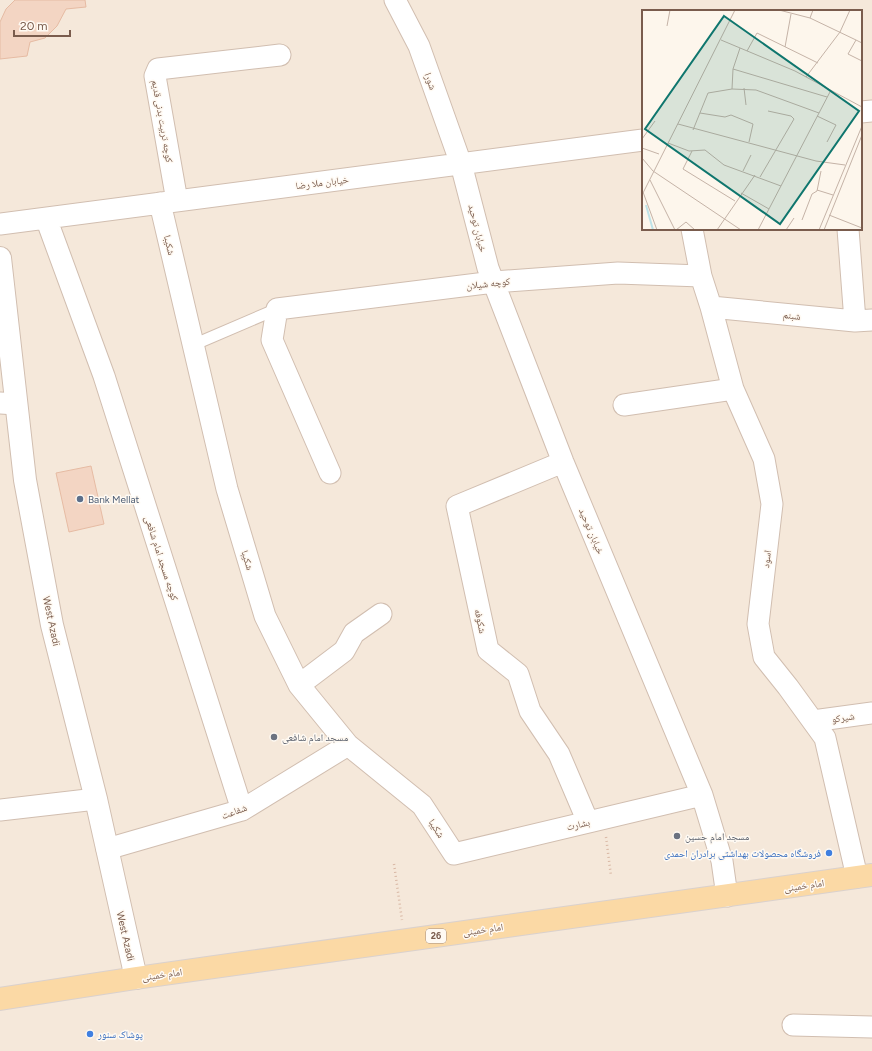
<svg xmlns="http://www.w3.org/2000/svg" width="872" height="1051" font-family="Figtree,'Noto Naskh Arabic',sans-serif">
	<rect width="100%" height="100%" fill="#fdf6ec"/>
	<path fill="#f5e8da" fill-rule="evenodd" d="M0,0H872V1051H0ZM643,11H861V229H643Z"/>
	<path fill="#f3d5c3" stroke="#e6bba3" d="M15,0H85L86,7L66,9L57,26L45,38L30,42L27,56L0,59V22L6,9Z
		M91,466L104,524L69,532L56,473Z"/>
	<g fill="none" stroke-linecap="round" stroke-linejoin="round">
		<g stroke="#d1beb0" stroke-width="13">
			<path id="service" d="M193,345L277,309"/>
		</g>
		<g stroke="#d1beb0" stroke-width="23">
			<path id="minor" d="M395,0L419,46L461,164L488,268L563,462L702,795L722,861L727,896
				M861,112L872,111
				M177,201L155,76L158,69L280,55
				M160,203L227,489L265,616L299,685L348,745L422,805L454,854L702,795
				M46,218L104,376L242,810
				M0,224L643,140
				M692,229L701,276L711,307L733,389L764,459L772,504L758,624L764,657L788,687L825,738L857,877
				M848,229L855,321
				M711,307L855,321L872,320
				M0,403L16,404
				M624,405L733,389
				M563,462L457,506L488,650L518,674L530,711L559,754L588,822
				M330,473L272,340L277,309L494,282L618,273L701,276
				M299,685L344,651L354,633L381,614
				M813,721L872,713
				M0,810L96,799
				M107,849L242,810L348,745
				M793,1025L872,1027"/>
		</g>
		<g stroke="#d1beb0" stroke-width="24">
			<path id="tertiary" d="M0,258L25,480L52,625L96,799L136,978"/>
		</g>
		<g stroke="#dad1cd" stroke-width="24">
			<path id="primary" d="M0,999L136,978L872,875"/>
		</g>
		<path stroke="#d9b8a5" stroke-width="2.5" stroke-dasharray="1 3" stroke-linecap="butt" d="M606,837L611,876
			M394,864L402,920"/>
		<use href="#service" stroke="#fff" stroke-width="11"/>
		<use href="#minor" stroke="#fff" stroke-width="21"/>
		<use href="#tertiary" stroke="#fff" stroke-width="22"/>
		<use href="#primary" stroke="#fbd9a5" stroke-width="22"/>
	</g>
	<circle fill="#5c6f8a" stroke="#fffaf3" stroke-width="1.5" cx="80" cy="499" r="4"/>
	<g fill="#6b7280" stroke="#fffaf3" stroke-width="1.5">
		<circle cx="274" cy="737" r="4"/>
		<circle cx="677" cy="836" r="4"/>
	</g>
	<g fill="#3f7fe0" stroke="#fffaf3" stroke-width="1.5">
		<circle cx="829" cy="853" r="4"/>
		<circle cx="90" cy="1034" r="4"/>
	</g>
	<g text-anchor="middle" stroke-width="3" stroke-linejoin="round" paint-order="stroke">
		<rect fill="#fffaf3" stroke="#a28b7f" stroke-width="1" x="426" y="929" width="20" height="14" rx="3"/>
		<g font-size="9" font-weight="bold" fill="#7a5c4d">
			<text x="436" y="939">26</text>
		</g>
		<g font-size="10" fill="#7a5c4d" stroke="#fffaf3">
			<text transform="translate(431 81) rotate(70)" y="4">شورا</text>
			<text transform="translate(163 121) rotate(80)" y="4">کوچه تربیت بدنی قدیم</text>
			<text transform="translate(322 182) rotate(-7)" y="4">خیابان ملا رضا</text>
			<text transform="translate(478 228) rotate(76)" y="4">خیابان توحید</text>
			<text transform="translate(170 245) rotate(77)" y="4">شکیبا</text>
			<text transform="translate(488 283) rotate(-6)" y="4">کوچه شیلان</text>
			<text transform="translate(792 315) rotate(6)" y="4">شبنم</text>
			<text transform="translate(592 531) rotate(67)" y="4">خیابان توحید</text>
			<text transform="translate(162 558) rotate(72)" y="4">کوچه مسجد امام شافعی</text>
			<text transform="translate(766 559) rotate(-83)" y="4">اسود</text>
			<text transform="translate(248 560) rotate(74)" y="4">شکیبا</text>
			<text transform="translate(52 621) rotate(78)" y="4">West Azadi</text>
			<text transform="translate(481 621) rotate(78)" y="4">شکوفه</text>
			<text transform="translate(843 717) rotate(-9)" y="4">شیرکو</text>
			<text transform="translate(234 811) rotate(-20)" y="4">شفاعت</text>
			<text transform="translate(578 824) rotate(-13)" y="4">بشارت</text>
			<text transform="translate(437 828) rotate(57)" y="4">شکیبا</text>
			<text transform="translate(804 885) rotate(-8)" y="4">امام خمینی</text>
			<text transform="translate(483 929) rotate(-8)" y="4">امام خمینی</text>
			<text transform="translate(126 936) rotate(77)" y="4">West Azadi</text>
			<text transform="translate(162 974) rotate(-8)" y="4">امام خمینی</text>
		</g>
		<g font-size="10" fill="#4e5e75" stroke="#fffaf3" text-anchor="start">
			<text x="88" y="503">Bank Mellat</text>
		</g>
		<g font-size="10" fill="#5b616d" stroke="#fffaf3" text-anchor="start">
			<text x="282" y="741">مسجد امام شافعی</text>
			<text x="685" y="840">مسجد امام حسین</text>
		</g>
		<g font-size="10" fill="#366cbe" stroke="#fffaf3" text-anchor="end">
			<text x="821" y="857">فروشگاه محصولات بهداشتی برادران احمدی</text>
			<text x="98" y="1038" text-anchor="start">پوشاک سنور</text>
		</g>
	</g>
	<g transform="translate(642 10)">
		<rect width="220" height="220" fill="#fdf6ec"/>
		<path fill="none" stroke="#bfe3e8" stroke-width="2" d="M4,195L11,220"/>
		<path fill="none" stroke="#c5b3a7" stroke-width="1" d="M137,0L168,8L171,0M168,8L214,30M25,16L28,0M79,30L153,61L220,97M220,33L214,30L206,44L220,51M143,37L149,4M105,41L115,23L176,53M91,59L185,87M164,67L198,22L208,0M102,78L104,95M90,79L91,59L98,38M58,103L83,107L89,105L111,114L107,132M175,106L194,115L185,132M36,114L174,151L203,155M51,120L66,83L90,79L114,80L177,103M0,129L13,111M26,133L47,141L63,140L82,155L139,176M0,138L17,144M50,141L41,159L93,191M0,148L11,161L99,220M101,161L109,145M118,167L152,109L149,106L126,101M8,170L33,220M175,180L191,185M1,182L15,220M99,183L127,199M0,185L93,0M187,205L220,218M160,210L170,184L175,181L179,161M34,220L44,212L53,220M75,220L113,165M116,220L189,80M144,220L152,208M177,220L220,116M182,220L220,125"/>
		<path fill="#0f766e" fill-opacity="0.15" stroke="#0f766e" stroke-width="2" d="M82,6L217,101L138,214L3,119Z"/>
		<rect width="220" height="220" fill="none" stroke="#7a5c4d" stroke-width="2"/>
	</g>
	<path d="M14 30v6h56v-6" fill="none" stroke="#7a5c4d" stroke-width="2"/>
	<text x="20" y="30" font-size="12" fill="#7a5c4d" stroke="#fffaf3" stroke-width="3" paint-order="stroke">20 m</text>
</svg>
